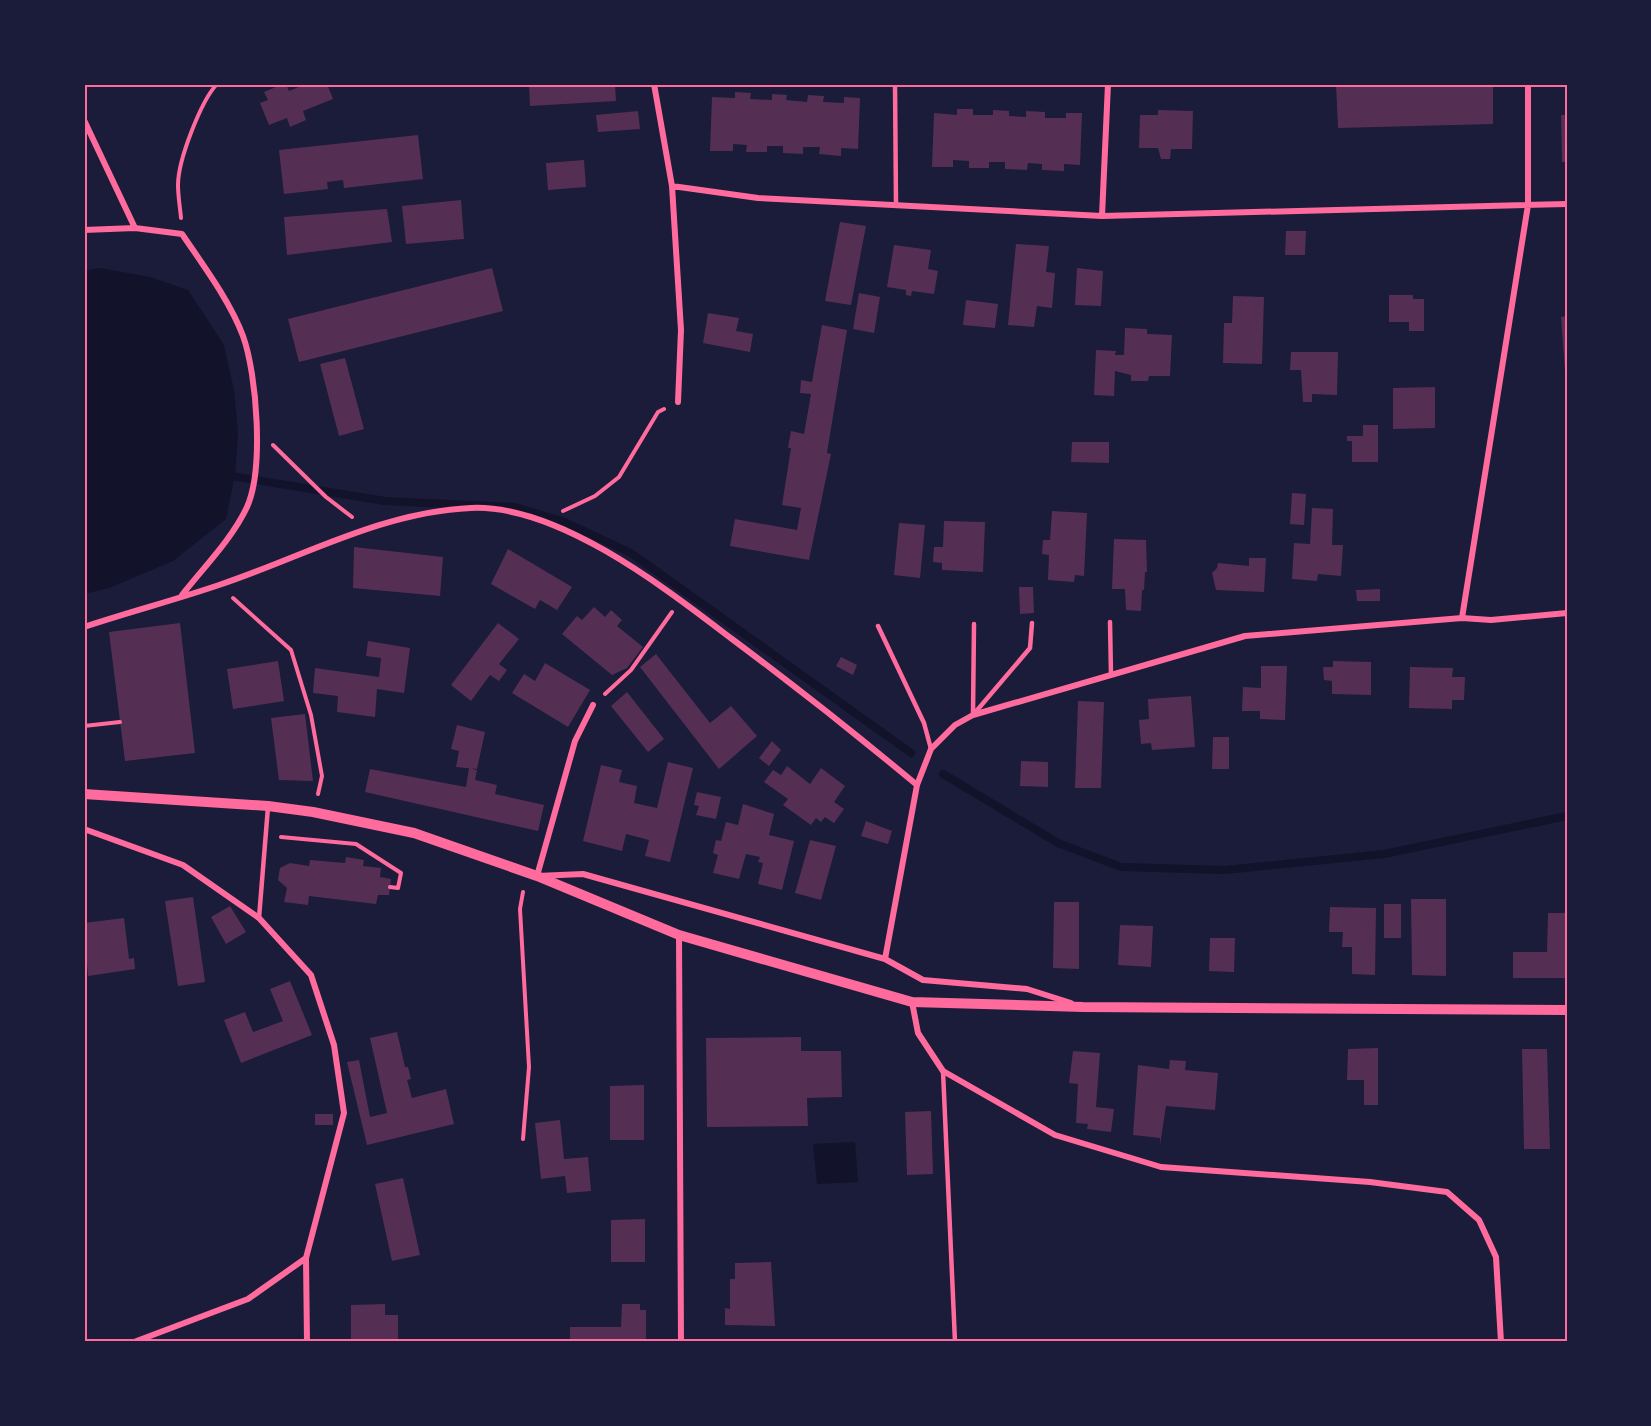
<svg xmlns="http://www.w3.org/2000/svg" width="1651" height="1426" font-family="'Noto Sans',sans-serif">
	<rect width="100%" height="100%" fill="#1b1b3a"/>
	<path fill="#12122b" d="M100,268L150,277L188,290L224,345L234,390L238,433L235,475L226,519L173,561L109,588L84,594V271Z
		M855,1142L858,1182L817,1184L813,1144Z"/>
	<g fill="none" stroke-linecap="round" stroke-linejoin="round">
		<path stroke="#12122b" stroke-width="8" d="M225,475L385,501L515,507L565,522L631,553L911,753
			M943,774L1058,843L1121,867L1225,870L1384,854L1567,816"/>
	</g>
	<path fill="#542f53" d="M283,84H286L289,91L306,84H327L333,99L303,111L306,120L290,127L287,118L269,125L260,103L268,100L264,92Z
		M529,84H615L616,101L530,106Z
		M1336,84H1493V124L1338,128Z
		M735,92L751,93L750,99L772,100V94L787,95L786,100L807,102L808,95L824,96L823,102L844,103V97L860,98L858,149L841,148V156L819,154L820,147H803V154L783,153V146H767V152H746L747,145L733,144V151H710L712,97L735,98Z
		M957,109H973V115H993V110L1009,111V116L1026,117V111L1045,112V118H1066V113H1082L1080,165L1064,164V171L1042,170V164L1028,163L1027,170L1005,169V162H989V168H969V161L953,160V167H932L934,113L957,115Z
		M1158,110L1193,111L1192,149H1171L1170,159H1161L1158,148H1139L1140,115H1158Z
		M638,111L640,129L598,132L596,115Z
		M1561,115H1567V162H1562Z
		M418,135L423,179L344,188L343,180L327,182L328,189L284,194L279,150Z
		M584,160L586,187L548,190L546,163Z
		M461,200L464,239L406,244L402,206Z
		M387,209L392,242L287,255L284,217Z
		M840,222L866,226L851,305L825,301Z
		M1286,231H1306L1305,255H1285Z
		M1016,244L1049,246L1046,272L1055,273L1052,308L1037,306L1034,327L1008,325Z
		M894,245L931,250L928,269L938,271L934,294L912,291L911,296L906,295V290L887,287Z
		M492,268L503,311L299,362L288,319Z
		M1077,268L1103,271L1101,306L1075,305Z
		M859,293L880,297L874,333L853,329Z
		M1389,295H1413V299H1424V331H1409V322H1389Z
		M1233,296L1264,297L1262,364L1223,363L1224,323H1232Z
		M966,300L998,304L995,328L963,325Z
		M708,313L739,318L736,331L753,334L750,352L703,343Z
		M1567,316V371H1565L1561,317Z
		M822,325L847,330L827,453L831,454L809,560L730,546L735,519L797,530L801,508L782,505L791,448H788L791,431L804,434L811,394L800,393L801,380L812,382Z
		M1125,328L1147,329V334L1172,335L1170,376H1149L1148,381H1131V375L1115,371L1114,396L1094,395L1096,350L1116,351L1115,355H1124Z
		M1291,352H1338L1337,395L1312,394V402H1303L1301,370H1290Z
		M345,358L364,429L339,436L320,364Z
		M1435,387V428L1393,429V388Z
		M1363,425H1378V462H1352V441H1347V436H1363Z
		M1072,442H1109V463L1071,462Z
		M1292,493L1306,494L1304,525L1290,524Z
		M1312,508L1333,509L1332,545H1343L1341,576L1318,574L1317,581L1292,579L1294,543L1310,544Z
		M1052,511L1087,513L1084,576L1075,575L1074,582L1048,580L1049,555L1042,554L1043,540H1050Z
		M944,521L985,522L983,572L942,570V563L933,562L934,547H943Z
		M899,523L925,525L920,578L894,575Z
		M1114,539L1146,540L1147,572H1145L1144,590H1142L1141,611L1126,610L1125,589H1112Z
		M354,547L443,557L440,596L353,588Z
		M508,549L572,587L557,610L540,600L535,609L491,584Z
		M1249,558H1266L1264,592L1216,590L1212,573L1217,568L1218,563L1249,566Z
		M1019,587H1033L1034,613L1020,614Z
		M1380,589V601H1357L1356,590Z
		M594,607L605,617L611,610L622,620L617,626L643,647L627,668L612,675L562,634L577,616L582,620Z
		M180,623L195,753L125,761L109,632Z
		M498,623L519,639L499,664L507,670L499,681L490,675L471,701L451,685Z
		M368,641L410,648L404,693L377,689L375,717L337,712L338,696L313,693L315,668L379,677L381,658L366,656Z
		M656,654L710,723L731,706L757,736L719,769L640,667Z
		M841,657L857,665L853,675L836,666Z
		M278,661L284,701L233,709L227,669Z
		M1333,661L1371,662V695L1332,694V681L1324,680L1323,667H1333Z
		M545,663L590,690L568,727L512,693L524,674L535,681Z
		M1261,666H1287L1285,720L1260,719V711H1242L1243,687L1261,688Z
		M1410,667L1453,668L1452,677H1465L1464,700H1452V709L1409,708Z
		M627,692L664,739L648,752L611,706Z
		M1191,696L1195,747L1152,750L1151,743L1141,744L1139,720L1149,719L1148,699Z
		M1078,701L1104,702L1101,788H1075Z
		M305,714L313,781L279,780L271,718Z
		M457,725L485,732L477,769L456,767L459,751L451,749Z
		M1213,737H1229V769H1212Z
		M772,741L781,750L769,766L759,758Z
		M1021,761L1048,762V787L1020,786Z
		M668,762L693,768L670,862L645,856L649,840L626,834L622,851L583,841L601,765L622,770L619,782L637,786L634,803L657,808Z
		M787,766L810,784L821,768L845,786L834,802L844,809L834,823L825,817L821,822L816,818L811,825L783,805L788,799L764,782L773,770L781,775Z
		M469,768L477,770L475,780L497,785L495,794L544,805L538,831L365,792L370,769L466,787Z
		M697,792L721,797L716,819L696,815L699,806L694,805Z
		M743,804L774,814L769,835L794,841L782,890L758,884L763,863L758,862L760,857L746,854L739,879L713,873L718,855L713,853L716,840L721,841L726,822L738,825Z
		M866,821L892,831L888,844L861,836Z
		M810,840L836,846L821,900L795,893Z
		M346,857L364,860L363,866L381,868L380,877L391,879L389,895H378L376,904L309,896L308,905L284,902L287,888L278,880L280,868L290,863L309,866L310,860L345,863Z
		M193,897L205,982L178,986L165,901Z
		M1411,899H1446V976L1412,975Z
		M1054,902H1079V969L1053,968Z
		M1384,904H1401V938H1384Z
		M230,906L246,932L226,944L211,917Z
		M1330,907L1376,908L1375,975L1352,974V947H1342L1343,932H1329Z
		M1548,913H1567V978H1513V952H1547Z
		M124,918L129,959L134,958L135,969L88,976L84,923Z
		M1120,925L1153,926L1151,967L1118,965Z
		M1210,938H1235L1234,972L1209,971Z
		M290,981L312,1035L241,1063L224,1020L245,1012L253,1032L283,1021L270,989Z
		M397,1032L405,1067H408L411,1079L407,1080L412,1098L446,1089L454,1124L367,1145L347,1062L359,1060L370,1117L387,1113L370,1038Z
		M801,1037V1051H841L842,1097L807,1098L808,1126L707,1127L706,1038Z
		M1378,1048V1105H1364V1080H1347L1348,1049Z
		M1522,1049H1547L1550,1149H1524Z
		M1073,1051L1100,1053L1096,1107L1114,1109L1111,1132L1087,1129L1088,1124L1076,1123L1078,1084L1069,1083Z
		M1170,1060L1186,1061L1185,1070L1218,1073L1215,1110L1166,1106L1160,1145V1138L1133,1135L1138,1065L1169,1069Z
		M644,1085V1140H610V1086Z
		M931,1111L933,1174L907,1175L905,1112Z
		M315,1114H333V1125H315Z
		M560,1120L564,1159L588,1157L591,1191L567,1193L565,1176L541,1179L535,1123Z
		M403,1178L420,1255L392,1261L375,1184Z
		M645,1219V1262H611V1220Z
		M771,1262L775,1326L725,1325V1308L730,1309V1279H735V1263Z
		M385,1304V1315H398V1342H351V1305Z
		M622,1304H640V1310H646V1342H570V1327H621Z"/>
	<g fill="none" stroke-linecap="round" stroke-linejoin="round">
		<path stroke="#ff6b9d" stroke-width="4" d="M181,218C180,207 178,196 178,185C178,160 201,101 217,84
			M273,445L326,497L352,517
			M563,511L595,496L619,477L658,412L664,409
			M233,598L291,650L311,715L322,776L318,794
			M605,694L631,670L672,612
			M84,726L120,722
			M281,837L356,844L401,873L398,888L390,887
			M523,892L520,909L529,1067L523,1139"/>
		<path stroke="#ff6b9d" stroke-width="4.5" d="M895,84L896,205
			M1110,622L1111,675
			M878,626L924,723L931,749
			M973,714L974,624
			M973,715L1030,648L1032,623
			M259,918L268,807
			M943,1071L955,1342"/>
		<path stroke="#ff6b9d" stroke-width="6" d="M654,84L672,186L681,330L678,402
			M84,120L135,228
			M672,186L758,198L1102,216L1567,204
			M1102,216L1108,84
			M84,230L135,228L182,234C203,265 230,301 243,336C257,375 264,469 247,507C232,539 204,567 182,595
			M1462,618L1528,205V84
			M84,627C129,612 175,600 219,585C303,557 381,512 471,508C558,504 665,588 732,639C795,686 857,735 917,785
			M593,705L575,741L537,876L583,874L885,959L923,980L1027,989L1071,1003
			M84,829L183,865L259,918L311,975L334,1045L344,1113L306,1258L307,1342
			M679,935L681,1342
			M885,959L917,785L931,749L955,725L973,715L1245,636L1462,618L1491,620L1567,613
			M912,1002L918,1033L943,1071L1055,1135L1161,1167L1370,1182L1447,1192L1479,1220L1496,1257L1501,1342
			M134,1342L248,1299L306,1258"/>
		<path stroke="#ff6b9d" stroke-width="10" d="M84,794L268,806L313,812L414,833L537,876L679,935L912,1002L1083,1007L1567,1010"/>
	</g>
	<rect width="1651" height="1426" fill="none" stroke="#1b1b3a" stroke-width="171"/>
	<rect x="86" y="86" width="1480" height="1254" fill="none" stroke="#ff6b9d" stroke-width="2"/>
</svg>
